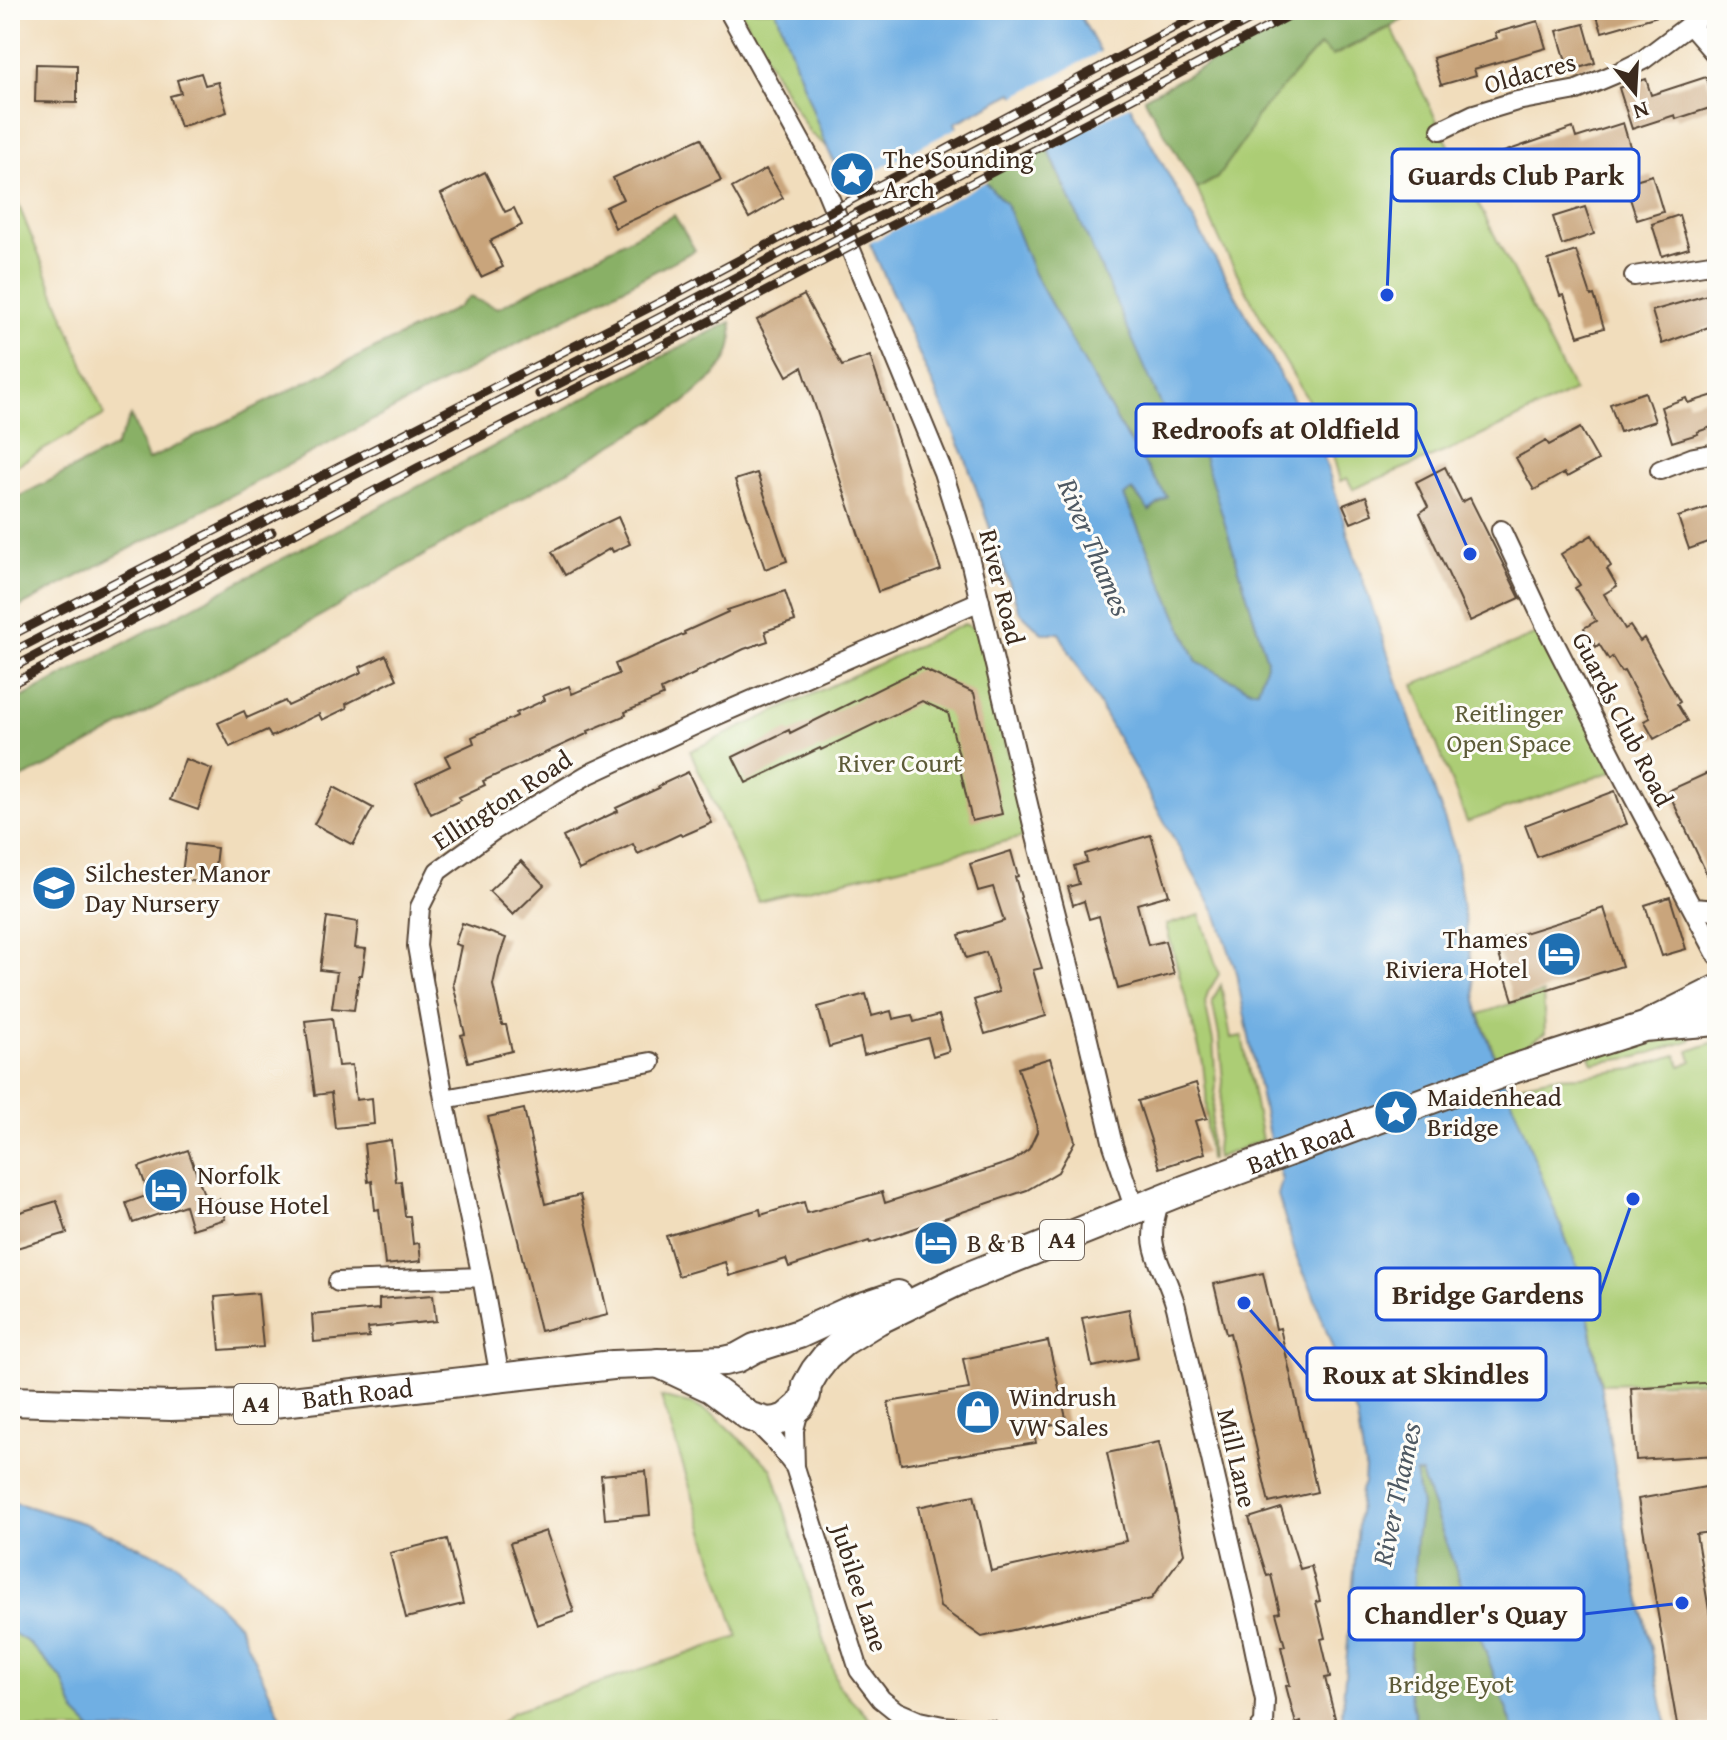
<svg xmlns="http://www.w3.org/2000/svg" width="1727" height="1740" font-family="'Gentium Book Plus',serif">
	<rect width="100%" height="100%" fill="#fdfcf7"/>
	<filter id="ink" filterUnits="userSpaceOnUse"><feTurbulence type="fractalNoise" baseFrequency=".0125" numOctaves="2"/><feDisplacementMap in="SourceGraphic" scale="16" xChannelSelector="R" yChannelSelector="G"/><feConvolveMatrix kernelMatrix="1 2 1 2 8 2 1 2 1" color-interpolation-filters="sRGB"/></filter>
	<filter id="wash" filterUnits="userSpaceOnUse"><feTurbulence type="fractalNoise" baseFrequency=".006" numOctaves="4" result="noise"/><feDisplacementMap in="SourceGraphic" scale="32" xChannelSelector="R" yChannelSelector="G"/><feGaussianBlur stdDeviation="1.8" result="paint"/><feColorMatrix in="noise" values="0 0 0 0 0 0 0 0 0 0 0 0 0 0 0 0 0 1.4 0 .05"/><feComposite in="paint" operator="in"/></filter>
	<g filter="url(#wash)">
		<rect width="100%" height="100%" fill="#f1ddbc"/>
		<path fill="#accd75" stroke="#747c4a" stroke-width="2" d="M740,10H776L826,146L810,133L764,55Z
			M1391,27L1453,154L1574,391L1466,443L1353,489L1347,478L1340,481L1327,432L1277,348L1221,243L1197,189L1217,178L1247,136L1255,117L1321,44L1333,56Z
			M10,184L104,415L10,469Z
			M964,624L974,628L979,634L1028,836L758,901L690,751Z
			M1541,632L1614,771L1467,822L1414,685Z
			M1200,915L1219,974L1208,992L1205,1003L1213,1041L1216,1086L1210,1134L1211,1160H1209L1206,1126L1207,1118L1206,1092L1203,1063L1166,925Z
			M1221,985L1231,1038L1242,1036L1262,1140L1217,1158L1216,1150L1223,1081L1219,1035L1212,1001Z
			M1543,993L1545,1033L1525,1046L1496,1058L1479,1014Z
			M1689,1034L1691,1040L1638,1057L1593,1063L1590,1056Z
			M1717,1041V1374H1711L1712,1381L1601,1384L1582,1280L1507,1090L1529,1082L1552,1077L1582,1076L1633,1069L1676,1055L1681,1066L1692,1061L1689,1051Z
			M661,1397L694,1405L715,1416L772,1469L838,1685L880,1730H493L513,1712L738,1637Z
			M10,1631L29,1643L63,1680L76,1714L92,1730H10Z"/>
		<path fill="#89b066" stroke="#626d42" stroke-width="2" d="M1310,10H1422L1332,56L1320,45L1256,117L1247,136L1217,178L1197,189L1144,98Z
			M1046,144L1062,182L1194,423L1267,660L1259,689L1251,690L1197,662L1124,496L1132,490L1150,511L1167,497L1124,433L1034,274L1006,204L981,178Z
			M674,215L695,250L10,612V501L115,447L131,416L148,460L457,308L469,297L498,308Z
			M731,322C739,362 710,379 684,403L322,615L56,762L10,783V704L682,346Z
			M1415,1474H1421L1514,1730H1418L1408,1686L1416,1538L1421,1506Z"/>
		<path fill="#70afe3" stroke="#566c80" stroke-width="2" fill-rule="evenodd" d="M776,10H1077L1322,451L1356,560L1455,851L1478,1014L1582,1280L1625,1526L1668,1730H1514L1421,1474H1415L1421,1506L1416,1538L1408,1686L1418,1730H1345L1342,1711L1361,1490L1364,1483L1365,1467L1357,1417L1311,1288L1297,1259L1278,1195L1282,1180L1268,1131L1235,968L1217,916L1059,633H1042L1019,611L965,457L823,138ZM1013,93L1046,144L1171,427L1194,424L1267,660L1258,689L1251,690L1197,662L1124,496L1133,490L1149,511L1167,497L1124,433L1034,274L1006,204L981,178L955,123Z
			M10,1501L86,1524L176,1563L238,1624L287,1730H92L76,1714L63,1680L29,1643L10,1631Z"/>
		<path fill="#f1ddbc" d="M1104,50L1134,103L1045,151L1012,98Z
			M960,126L985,175L989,180L866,245L841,189Z"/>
		<g id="blocks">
			<path fill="#c9a57c" d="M1595,10H1660L1661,15L1602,32Z
				M1538,21L1546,48L1474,69L1476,75L1441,85L1433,58L1497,38L1495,33Z
				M1584,24L1595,63L1569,71L1557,31Z
				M36,64L77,65V103L35,102Z
				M201,73L205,85L218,82L227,112L180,127L170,96L181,93L177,80Z
				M1706,77L1716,106L1676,119L1675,115L1632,129L1619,88L1646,79L1651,95Z
				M1623,123L1632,153L1597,164L1594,154L1479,194L1469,164L1573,128L1576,138Z
				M701,138L721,180L615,228L606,207L623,199L613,178Z
				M766,169L783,198L749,218L732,188Z
				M485,172L505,212L514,208L522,225L490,241L503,267L481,277L441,194Z
				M1652,175L1663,212L1637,220L1625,183Z
				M1585,207L1594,234L1562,245L1553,217Z
				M1679,215L1689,248L1662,256L1652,224Z
				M1576,251L1591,296L1594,295L1604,328L1578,336L1564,295L1560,296L1548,260Z
				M1717,292V324L1662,344L1652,311Z
				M804,295L842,366L870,356L941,570L878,592L802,367L787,376L757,320Z
				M1645,392L1655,421L1620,432L1610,404Z
				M1717,394V425L1697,432L1698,434L1672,442L1661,407L1686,398L1688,403Z
				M1580,428L1598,460L1567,477L1564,473L1534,490L1516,458L1546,441L1549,445Z
				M1445,467L1462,502L1470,498L1520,598L1470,621L1420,513L1428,507L1416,482Z
				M757,473L787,561L765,569L735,480Z
				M1366,496L1373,514L1351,523L1343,505Z
				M1710,507L1717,528V539L1689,549L1678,517Z
				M618,517L630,544L613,552L611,548L565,575L552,552L593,529Z
				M1592,535L1611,566L1607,569L1617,586L1604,594L1625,629L1630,626L1640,641L1644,638L1680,702L1677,704L1687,721L1654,739L1644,721L1650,718L1624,671L1621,672L1612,657L1609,660L1599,644L1596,647L1584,628L1596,621L1575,588L1580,585L1561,554Z
				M785,591L795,621L765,631L768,641L744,649L696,672V673L661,690L663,696L625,712L626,715L588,731L589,733L483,781L485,785L459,797L461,800L431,814L416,782L450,766L445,756L474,743L472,737L517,716L516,713L545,700L543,696L569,686L572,694L619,674L615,664L685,634L684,632L728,612L727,610Z
				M386,655L397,679L346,704L347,708L322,720L319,714L271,737L267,730L230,747L218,723L244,711L247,718L285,701L288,706L362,672L360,667Z
				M921,668L974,693L1002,814L972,821L958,760L960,759L948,713L922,701L821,750L820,748L746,783L733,757L789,730L790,733Z
				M185,759L212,769L198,810L170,800Z
				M1712,771L1717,783V896L1668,791Z
				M688,772L712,823L682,836L680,834L638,854L633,844L579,870L563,837L618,811L616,808L659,788L658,786Z
				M334,787L373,808L353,845L314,824Z
				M1615,791L1627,824L1537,857L1525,825Z
				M1151,835L1169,895L1137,904L1148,945L1165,941L1174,974L1118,989L1099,916L1089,919L1084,901L1073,905L1068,887L1079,884L1074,866L1087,862L1085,854Z
				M186,844L217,848L213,883L181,880Z
				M1011,851L1018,876L1015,877L1021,897L1020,898L1042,968L1033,970L1046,1016L985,1034L974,1000L999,992L986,952L966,958L959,935L1004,921L993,887L978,891L970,864Z
				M521,861L544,885L513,915L489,891Z
				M1670,897L1686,949L1662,956L1645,905Z
				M1604,908L1622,966L1513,1000L1495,942Z
				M327,917L358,922L355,948L366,949L362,975H359L354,1010L332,1008L337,972L320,970Z
				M462,923L506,938L499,957L493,985L502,1025H506L512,1051L468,1062L461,1035L465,1034L453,984L461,946L455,944Z
				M866,994L872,1016L891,1011L893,1019L912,1015L914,1022L939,1015L949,1051L933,1056L928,1038L864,1055L860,1038L829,1047L818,1007Z
				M332,1018L338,1066L352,1065L356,1100L372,1098L374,1124L335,1128L331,1093L315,1095L305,1021Z
				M1050,1058L1075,1141L1058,1172L1027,1190L892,1236L870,1243L869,1241L789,1267L786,1259L729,1276L725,1262L678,1276L666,1236L760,1209L761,1215L804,1202L807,1213L882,1192L885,1203L1013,1161L1029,1149L1037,1132L1036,1121L1018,1068Z
				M1196,1083L1207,1118L1195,1121L1205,1153L1160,1168L1138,1101Z
				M524,1109L545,1204L580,1195L608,1315L540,1331L488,1117Z
				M391,1140L396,1182L401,1181L405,1216H410L413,1244L419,1243L421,1261L385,1265L379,1209L375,1210L372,1181L368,1182L364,1144Z
				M188,1150L207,1203L219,1199L225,1219L192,1229L185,1205L133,1223L126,1203L149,1195L139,1167Z
				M57,1201L67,1233L10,1250V1215Z
				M1263,1273L1276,1329L1280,1328L1317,1492L1269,1503L1230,1333L1226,1334L1214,1284Z
				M258,1293L263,1347L220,1350L215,1297Z
				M433,1295L436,1321L368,1328L369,1337L314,1342L312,1315L379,1309V1299Z
				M1129,1309L1138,1358L1092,1367L1082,1318Z
				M1048,1341L1067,1422L1033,1428L1036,1443L901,1464L888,1402L969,1389L963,1359Z
				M1717,1382V1455L1636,1460L1631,1388Z
				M1159,1442L1184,1553L1151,1599L982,1637L940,1607L918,1507L974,1495L991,1571L1126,1541L1107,1453Z
				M646,1471L650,1515L605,1519L601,1475Z
				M1717,1485V1531L1696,1534L1717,1657V1723L1678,1730L1638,1499Z
				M1281,1508L1300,1569L1311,1566L1320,1601L1316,1602L1325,1638L1321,1639L1330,1677L1325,1678L1338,1730H1303L1301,1722L1296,1724L1286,1686L1290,1685L1281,1647L1285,1646L1276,1613L1280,1612L1271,1575L1267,1576L1249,1518Z
				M546,1531L574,1612L537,1625L510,1543Z
				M447,1539L463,1604L406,1618L390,1553Z"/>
		</g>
	</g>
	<g filter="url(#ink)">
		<use href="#blocks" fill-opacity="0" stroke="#564536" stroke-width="2"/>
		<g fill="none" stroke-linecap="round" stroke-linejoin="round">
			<g stroke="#564536" stroke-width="22">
				<path id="street" d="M728,10L822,180L943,472L969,556L1033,825L1085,1027L1113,1145L1135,1210
					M1690,25L1717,56
					M1441,130L1474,114L1517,101L1577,90L1615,74L1643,60L1709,10
					M1634,276L1717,263
					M1660,470L1694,457L1717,453
					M1501,530L1546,626L1625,781L1717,955
					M1694,908L1717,910
					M444,1099L651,1062
					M1160,1200C1142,1253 1163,1260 1176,1307L1251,1632L1265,1700L1264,1724L1259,1730
					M338,1282L482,1277
					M500,1378L482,1277L444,1099L417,946L420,907L438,871L493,831L587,775L697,724L980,601
					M800,1406L794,1430L795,1467L859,1670L881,1699L896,1711L919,1721L943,1726L991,1730
					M755,1421L774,1440L795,1467"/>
			</g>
			<g stroke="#564536" stroke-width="32">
				<g id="primary">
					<path d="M1651,1023L1717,990"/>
					<path id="s1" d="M658,1363L711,1388L750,1417L768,1422L777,1421L786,1418L800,1406L806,1395L807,1385L815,1371L826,1357L844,1341L878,1320L962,1279L1184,1190L1513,1069L1644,1027L1717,1021"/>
					<path id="s2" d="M10,1401L171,1406L273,1403L613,1365L724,1361L737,1358L755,1348L799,1334L847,1312L898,1295"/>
				</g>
			</g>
			<use href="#street" stroke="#fff" stroke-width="18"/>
			<use href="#primary" stroke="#fff" stroke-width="28"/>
			<g stroke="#3b2a1e" stroke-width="9">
				<path id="rail" d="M539,394L678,323L1269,10
					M10,636L666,299L1207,10
					M10,653L672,311L1238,10
					M10,669L272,532
					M10,685L419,467L685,334L1300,10"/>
			</g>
			<use href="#rail" stroke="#fdfcf7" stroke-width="6" stroke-dasharray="18" stroke-linecap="butt"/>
		</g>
	</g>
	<defs>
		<g id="sight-disc" transform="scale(2.3)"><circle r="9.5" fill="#1f6fb2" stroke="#fdfcf7"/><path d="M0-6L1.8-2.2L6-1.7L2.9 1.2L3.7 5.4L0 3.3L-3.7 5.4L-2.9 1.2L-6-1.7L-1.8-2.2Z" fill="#fff"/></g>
		<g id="school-disc" transform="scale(2.3)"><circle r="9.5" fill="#1f6fb2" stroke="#fdfcf7"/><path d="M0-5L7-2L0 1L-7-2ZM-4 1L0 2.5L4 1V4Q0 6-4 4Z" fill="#fff"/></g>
		<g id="hotel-disc" transform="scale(2.3)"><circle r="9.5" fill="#1f6fb2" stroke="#fdfcf7"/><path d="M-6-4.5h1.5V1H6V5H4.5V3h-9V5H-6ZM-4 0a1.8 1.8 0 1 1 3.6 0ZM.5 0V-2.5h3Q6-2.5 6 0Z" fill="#fff"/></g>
		<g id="shop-disc" transform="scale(2.3)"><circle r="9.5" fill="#1f6fb2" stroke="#fdfcf7"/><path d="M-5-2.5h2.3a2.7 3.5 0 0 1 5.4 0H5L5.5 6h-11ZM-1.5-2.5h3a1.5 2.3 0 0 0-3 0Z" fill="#fff"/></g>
	</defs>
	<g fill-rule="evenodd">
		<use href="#sight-disc" x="852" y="174"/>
		<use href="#school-disc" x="54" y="888"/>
		<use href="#hotel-disc" x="1559" y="954"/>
		<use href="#sight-disc" x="1396" y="1112"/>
		<use href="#hotel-disc" x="166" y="1190"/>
		<use href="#hotel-disc" x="936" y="1243"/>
		<use href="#shop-disc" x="978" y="1412"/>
	</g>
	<g text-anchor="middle" stroke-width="6" stroke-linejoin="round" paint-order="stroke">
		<g fill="#fdfcf7" stroke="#75695f" stroke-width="2">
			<rect x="1040" y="1220" width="44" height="40" rx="6"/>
			<rect x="234" y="1384" width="44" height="40" rx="6"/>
		</g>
		<g font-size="24" font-weight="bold" fill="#3b2a1e">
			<text x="1062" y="1248">A4</text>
			<text x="256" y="1412">A4</text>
		</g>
		<g font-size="26" fill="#3b2a1e" stroke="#fdfcf7">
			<text transform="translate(1530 73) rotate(-15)" y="9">Oldacres</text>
			<text transform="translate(1002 587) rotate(76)" y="9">River Road</text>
			<text transform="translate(1623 719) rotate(63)" y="9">Guards Club Road</text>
			<text transform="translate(502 800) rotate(-33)" y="9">Ellington Road</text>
			<text dy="9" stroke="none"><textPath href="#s1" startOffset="740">Bath Road</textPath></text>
			<text dy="9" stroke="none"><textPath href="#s2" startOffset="348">Bath Road</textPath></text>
			<text transform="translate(1237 1458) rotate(77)" y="9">Mill Lane</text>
			<text transform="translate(860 1588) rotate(72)" y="9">Jubilee Lane</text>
		</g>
		<g font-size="26" fill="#3b2a1e" stroke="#fdfcf7" text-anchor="start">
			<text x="883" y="168">The Sounding<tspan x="883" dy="30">Arch</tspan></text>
			<text x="85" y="882">Silchester Manor<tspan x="85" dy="30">Day Nursery</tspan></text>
			<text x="1528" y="948" text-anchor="end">Thames<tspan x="1528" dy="30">Riviera Hotel</tspan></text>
			<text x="1427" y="1106">Maidenhead<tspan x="1427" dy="30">Bridge</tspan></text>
			<text x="197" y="1184">Norfolk<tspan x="197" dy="30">House Hotel</tspan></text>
			<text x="967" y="1252">B &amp; B</text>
			<text x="1009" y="1406">Windrush<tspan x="1009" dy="30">VW Sales</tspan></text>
		</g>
		<g font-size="26" fill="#5d5b38" stroke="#fdfcf7">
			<text x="1509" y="722">Reitlinger<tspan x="1509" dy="30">Open Space</tspan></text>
			<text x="900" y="772">River Court</text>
			<text x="1451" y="1693">Bridge Eyot</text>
		</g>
		<g font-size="28" font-style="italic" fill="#4e5963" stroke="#fdfcf7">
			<text transform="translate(1095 547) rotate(67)" y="10">River Thames</text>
			<text transform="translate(1396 1494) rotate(-78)" y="10">River Thames</text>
		</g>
	</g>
	<path fill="none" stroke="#1d4ed8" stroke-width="3" d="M1387 295L1392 175M1470 554L1416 430M1633 1199L1600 1294M1244 1303L1307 1374M1682 1603L1584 1614"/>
	<g fill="#1d4ed8" stroke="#fdfcf7" stroke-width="3">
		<circle cx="1387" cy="295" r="8"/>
		<circle cx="1470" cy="554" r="8"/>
		<circle cx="1633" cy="1199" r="8"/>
		<circle cx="1244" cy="1303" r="8"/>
		<circle cx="1682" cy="1603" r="8"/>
	</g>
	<g fill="#fdfcf7" stroke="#1d4ed8" stroke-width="3">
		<rect x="1392" y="149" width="247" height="52" rx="8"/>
		<rect x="1136" y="404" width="280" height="52" rx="8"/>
		<rect x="1376" y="1268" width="224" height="52" rx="8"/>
		<rect x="1307" y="1348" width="239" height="52" rx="8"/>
		<rect x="1349" y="1588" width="235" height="52" rx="8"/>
	</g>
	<g font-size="28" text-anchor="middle" font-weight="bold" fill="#3b2a1e">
		<text x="1516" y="185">Guards Club Park</text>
		<text x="1276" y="439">Redroofs at Oldfield</text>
		<text x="1488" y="1304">Bridge Gardens</text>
		<text x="1426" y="1384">Roux at Skindles</text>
		<text x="1466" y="1624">Chandler's Quay</text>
	</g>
	<rect width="1727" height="1740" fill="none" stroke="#fdfcf7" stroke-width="40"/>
	<g transform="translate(1635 92) rotate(162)" stroke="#fdfcf7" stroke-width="6" paint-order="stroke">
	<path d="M0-6L14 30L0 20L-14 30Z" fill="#3b2a1e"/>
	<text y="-12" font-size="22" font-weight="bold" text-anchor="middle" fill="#3b2a1e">N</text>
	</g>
</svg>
